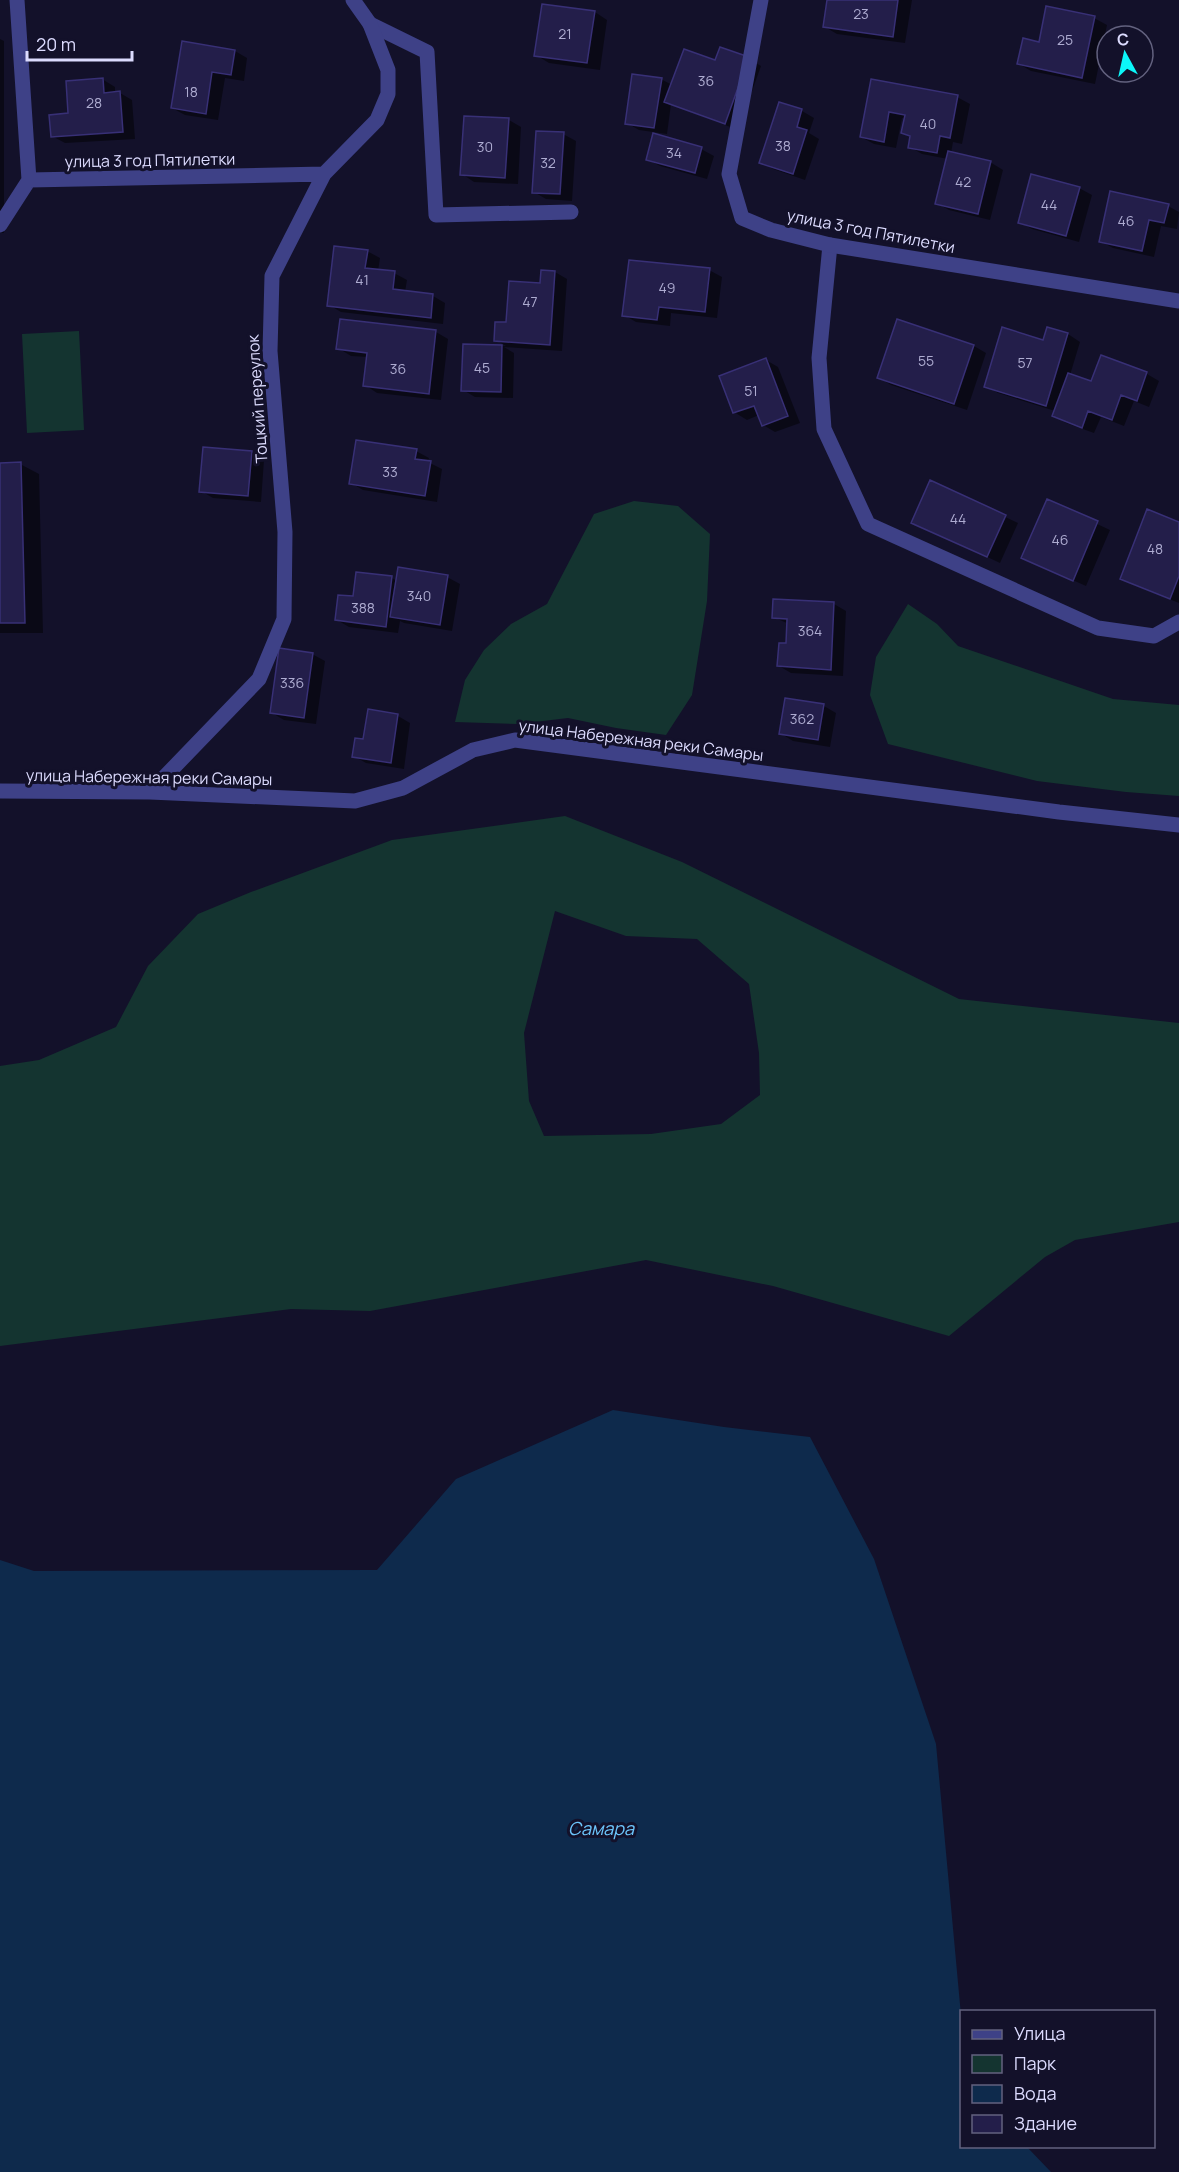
<svg xmlns="http://www.w3.org/2000/svg" width="1179" height="2172" font-family="Manrope,sans-serif">
	<rect width="100%" height="100%" fill="#13112a"/>
	<path fill="#143430" fill-rule="evenodd" d="M79,331L84,430L27,433L22,334Z
		M634,501L678,506L710,534L707,601L692,695L666,735L616,728L568,718L518,724L455,722L465,680L484,650L511,624L547,604L594,514Z
		M908,604L937,624L958,646L1113,699L1179,705V796L1126,792L1037,781L888,744L870,695L876,657Z
		M565,816L682,862L959,999L1179,1023V1222L1075,1240L1045,1257L949,1336L773,1286L646,1260L370,1311L291,1309L0,1346V1066L39,1060L116,1027L148,966L198,914L251,892L392,840ZM555,911L626,936L697,939L749,984L759,1053L760,1095L721,1124L651,1134L544,1136L529,1101L524,1033Z"/>
	<path fill="#0e2a4c" d="M613,1410L724,1427L810,1437L874,1559L936,1744L961,2015L962,2146L1027,2147L1051,2172H0V1560L34,1571L377,1570L456,1479Z"/>
	<path fill="#0007" d="M828,0H912L905,43L837,34L825,27Z
		M595,12L607,20L600,70L549,63L536,55Z
		M1094,18L1107,25L1095,84L1031,71L1019,64L1040,44Z
		M0,39L4,41V233H0Z
		M183,42L235,51L247,58L244,81L225,78L218,120L185,115L172,108Z
		M749,59L761,66L738,130L671,104L667,134L639,130L627,123L661,79L672,85L716,62Z
		M102,79L115,87V93H120L132,100L135,139L65,143L52,136Z
		M872,81L957,97L970,104L962,144L953,142L951,153L990,162L1003,170L990,220L949,210L937,203L948,159L922,154L910,147L912,138L903,133L905,119L902,118L896,148L874,144L861,137Z
		M780,103L802,111L814,118L809,133L819,139L805,180L773,169L760,162Z
		M466,117L509,120L521,127L518,184L474,182L462,174Z
		M563,134L576,141L572,201L546,199L534,192Z
		M701,149L714,156L707,179L660,166L647,159Z
		M1079,188L1092,195L1079,242L1032,229L1020,222Z
		M1168,206L1179,212L1177,229L1161,226L1154,257L1113,248L1100,241Z
		M367,251L380,258L378,271L394,273L407,280L405,292L433,296L445,303L443,324L341,312L329,305Z
		M709,270L722,277L717,318L671,313L670,326L636,322L624,315Z
		M555,272L567,279L562,351L504,347L514,353L513,398L475,397L463,390L464,345L506,346L496,340L541,284Z
		M1048,329L1068,334L1080,342L1070,375L1092,383L1101,357L1147,374L1159,381L1149,407L1134,401L1124,426L1101,417L1094,433L1066,423L1054,416L1055,411L998,393L986,386L1044,341Z
		M436,332L448,339L441,400L377,393L365,385L368,357L351,356L338,348Z
		M974,346L986,353L967,410L891,385L879,378Z
		M766,360L778,367L800,423L775,432L763,425L759,415L747,420L734,412Z
		M416,451L429,458L428,462L442,469L437,502L363,490L351,483Z
		M251,452L264,460L261,502L213,498L201,491Z
		M0,464H20L39,474L43,633H0Z
		M931,482L1018,523L1000,563L913,522Z
		M1048,501L1110,530L1086,586L1023,558Z
		M1179,524V603L1134,585L1122,578Z
		M447,577L460,584L452,631L404,623L400,621L398,633L349,627L337,620L355,598L392,578L397,581Z
		M774,600L834,604L846,611L843,676L791,673L779,666L788,645L789,624L773,617Z
		M312,654L325,661L316,724L284,720L272,713Z
		M786,700L824,706L836,713L830,747L793,741L780,733Z
		M369,711L398,716L410,723L404,769L366,763L354,756L364,741Z"/>
	<path fill="#231e4a" stroke="#383076" stroke-width="1.5" d="M827,0H898L893,37L823,27Z
		M542,4L595,11L587,63L534,56Z
		M1046,6L1095,16L1082,78L1017,64L1023,38L1039,42Z
		M182,41L235,50L231,75L212,72L206,114L171,108Z
		M720,47L749,57L725,124L664,102L684,49L715,60Z
		M632,74L662,78L654,128L625,124Z
		M103,78L104,93L120,91L123,132L51,137L49,115L68,113L66,81Z
		M871,79L958,95L950,138L940,136L937,153L908,148L910,136L901,133L905,115L889,112L884,142L860,137Z
		M779,102L802,109L797,127L807,130L793,174L759,163Z
		M464,116L509,118L505,178L460,175Z
		M536,131L564,132L560,194L532,193Z
		M653,133L702,147L695,173L646,160Z
		M948,151L991,161L978,214L935,204Z
		M1031,174L1080,187L1066,236L1018,223Z
		M1110,191L1169,204L1164,223L1149,220L1142,251L1099,242Z
		M334,246L368,250L365,268L395,271L393,289L433,294L431,318L327,306Z
		M629,260L710,268L705,312L659,307L657,320L622,316Z
		M541,270L555,271L550,345L494,341L495,322H506L509,281L540,283Z
		M340,319L436,330L429,394L363,386L367,353L336,349Z
		M897,319L974,345L954,404L877,378Z
		M1002,327L1043,340L1047,327L1068,333L1046,406L984,387Z
		M463,344L502,345L501,392L461,391Z
		M1101,355L1147,372L1137,401L1121,395L1112,420L1088,411L1082,428L1052,416L1068,373L1091,381Z
		M766,358L788,416L762,426L754,406L733,413L719,376Z
		M356,440L417,449L415,459L431,461L425,496L349,484Z
		M203,447L252,451L248,496L199,492Z
		M21,462L25,623H0V463Z
		M930,480L1006,515L987,557L911,523Z
		M1047,499L1098,521L1073,581L1021,558Z
		M1147,509L1179,522V576L1170,599L1120,579Z
		M398,567L448,575L440,625L390,617Z
		M356,572L392,576L386,627L335,620L338,595L353,596Z
		M773,599L834,602L831,670L777,666L779,643H786L787,619L772,618Z
		M279,648L313,653L304,718L270,713Z
		M785,698L824,704L818,740L779,734Z
		M368,709L398,714L391,763L352,757L355,738L363,739Z"/>
	<g fill="none" stroke-linecap="round" stroke-linejoin="round">
		<path stroke="#3e4187" stroke-width="15" d="M370,24L427,52L436,215L571,212
			M830,245L819,358L824,429L868,524L1098,628L1154,636L1179,622"/>
		<path stroke="#3e4187" stroke-width="15" d="M17,0L29,180
			M761,0L729,174L742,218L771,230L830,245L1179,301
			M0,225L29,180L324,174
			M0,791L150,792L355,801L403,788L473,750L515,740L1059,812L1179,825
			M150,792L259,679L284,619L285,532L270,351L272,276L324,174L377,120L388,94V70L370,24L353,0"/>
	</g>
	<g text-anchor="middle" stroke-width="6" stroke-linejoin="round" paint-order="stroke">
		<g font-size="14" fill="#aeacd1">
			<text x="861" y="19">23</text>
			<text x="565" y="39">21</text>
			<text x="1065" y="45">25</text>
			<text x="706" y="86">36</text>
			<text x="191" y="97">18</text>
			<text x="94" y="108">28</text>
			<text x="928" y="129">40</text>
			<text x="783" y="151">38</text>
			<text x="485" y="152">30</text>
			<text x="674" y="158">34</text>
			<text x="548" y="168">32</text>
			<text x="963" y="187">42</text>
			<text x="1049" y="210">44</text>
			<text x="1126" y="226">46</text>
			<text x="362" y="285">41</text>
			<text x="667" y="293">49</text>
			<text x="530" y="307">47</text>
			<text x="926" y="366">55</text>
			<text x="1025" y="368">57</text>
			<text x="482" y="373">45</text>
			<text x="398" y="374">36</text>
			<text x="751" y="396">51</text>
			<text x="390" y="477">33</text>
			<text x="958" y="524">44</text>
			<text x="1060" y="545">46</text>
			<text x="1155" y="554">48</text>
			<text x="419" y="601">340</text>
			<text x="363" y="613">388</text>
			<text x="810" y="636">364</text>
			<text x="292" y="688">336</text>
			<text x="802" y="724">362</text>
		</g>
		<g font-size="16" fill="#dcdbfe" stroke="#13112a">
			<text transform="translate(150 160) rotate(-1)" y="6">улица 3 год Пятилетки</text>
			<text transform="translate(871 231) rotate(11)" y="6">улица 3 год Пятилетки</text>
			<text transform="translate(257 399) rotate(-94)" y="6">Тоцкий переулок</text>
			<text transform="translate(641 740) rotate(7)" y="6">улица Набережная реки Самары</text>
			<text transform="translate(149 777) rotate(1)" y="6">улица Набережная реки Самары</text>
		</g>
		<g font-size="18" font-style="italic" fill="#6cc5fb" stroke="#13112a">
			<text x="601" y="1835">Самара</text>
		</g>
	</g>
	<rect x="960" y="2010" width="195" height="138" fill="#13112a" stroke="#63627f" stroke-width="1.5"/>
	<rect x="972" y="2030" width="30" height="9" fill="#3e4187" stroke="#63627f" stroke-width="1.5"/>
	<text x="1014" y="2040" font-size="18" fill="#dcdbfe">Улица</text>
	<rect x="972" y="2055" width="30" height="18" fill="#143430" stroke="#63627f" stroke-width="1.5"/>
	<text x="1014" y="2070" font-size="18" fill="#dcdbfe">Парк</text>
	<rect x="972" y="2085" width="30" height="18" fill="#0e2a4c" stroke="#63627f" stroke-width="1.5"/>
	<text x="1014" y="2100" font-size="18" fill="#dcdbfe">Вода</text>
	<rect x="972" y="2115" width="30" height="18" fill="#231e4a" stroke="#63627f" stroke-width="1.5"/>
	<text x="1014" y="2130" font-size="18" fill="#dcdbfe">Здание</text>
	<g transform="translate(1125 54) rotate(352)"><circle r="28" fill="#13112a" stroke="#63627f" stroke-width="1.5"/>
	<path d="M0-4.5L10 22L0 15L-10 22Z" fill="#0cf6f9"/>
	<text y="-9" font-size="16" font-weight="bold" text-anchor="middle" fill="#dcdbfe">С</text>
	</g>
	<path d="M27 51v9h105v-9" fill="none" stroke="#dcdbfe" stroke-width="3"/>
	<text x="36" y="51" font-size="18" fill="#dcdbfe" stroke="#13112a" stroke-width="4.5" paint-order="stroke">20 m</text>
</svg>
